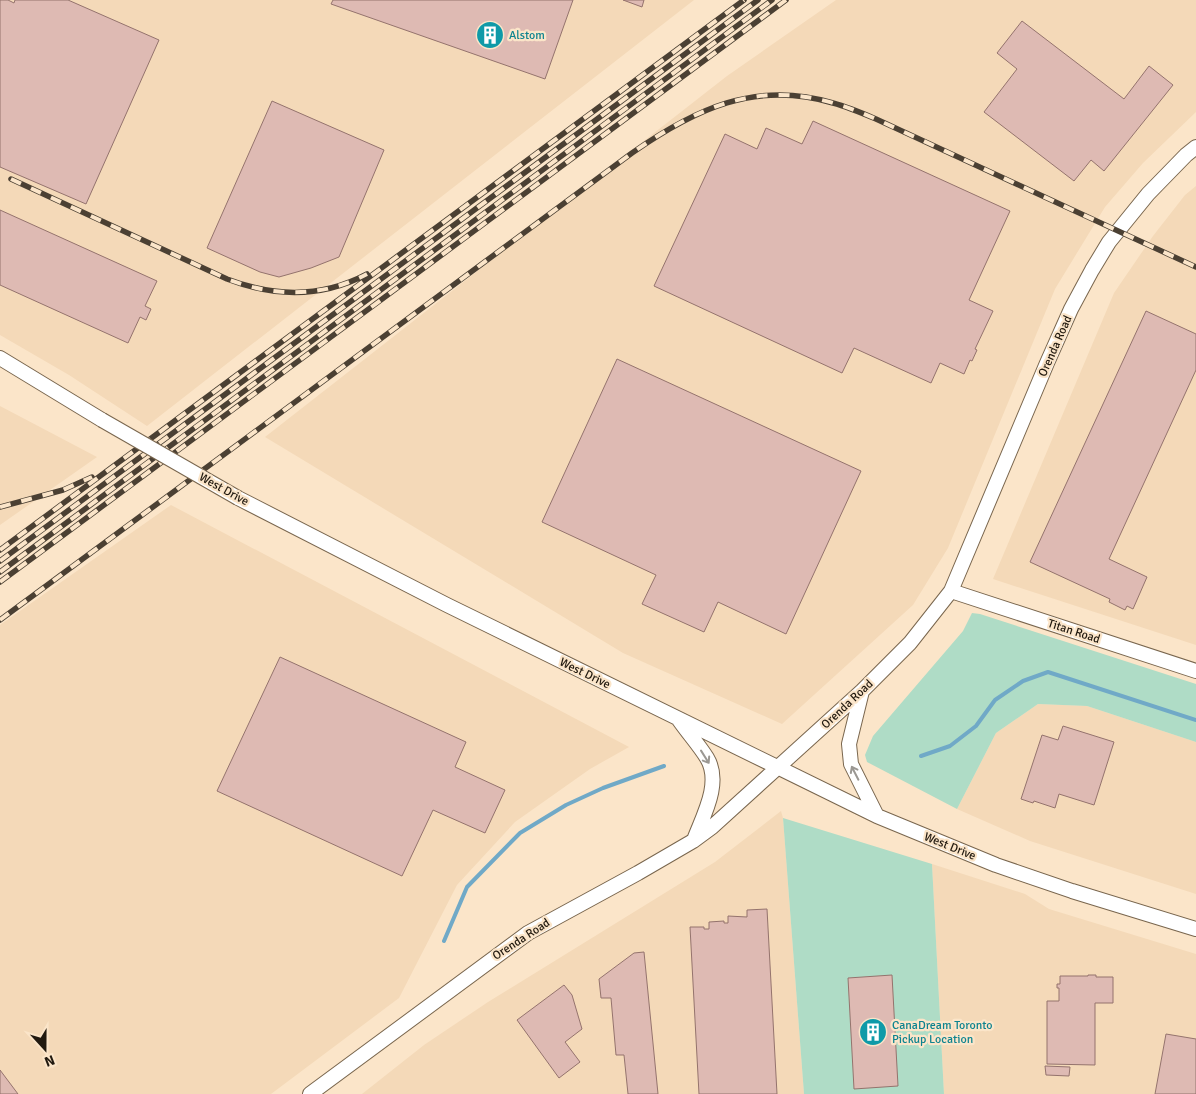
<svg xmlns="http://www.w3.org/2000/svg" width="1196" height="1094" font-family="Signika,sans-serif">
	<rect width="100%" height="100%" fill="#fbe5c9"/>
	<path fill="#f4d9b8" d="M0,0H694L147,426L69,375L0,335Z
		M836,0H1196V112L1143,163L1105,207L1055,289L948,548L913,605L782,724L623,653L265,437L727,76Z
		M1196,186V645L993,579L1114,293L1153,236L1185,195Z
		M0,406L97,457L0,525Z
		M171,505L629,747L590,769L515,822L457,885L399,998L271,1094H0V625Z
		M1038,704L1087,706L1196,742V894L1030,841L957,809L996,733Z
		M781,811L783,818L804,1094H362L424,1045L488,1002L715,862Z
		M932,864L1025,894L1049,909L1196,954V1094H944Z"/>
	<path fill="#afdcc6" d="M972,613L980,614L1196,684V742L1087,706L1038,704L996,733L957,809L867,762L865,755L873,736L963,631Z
		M783,818L932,864L944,1094H804Z"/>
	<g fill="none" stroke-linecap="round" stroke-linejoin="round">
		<path stroke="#70a9c7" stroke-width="4" d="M921,756L950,746L976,726L995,700L1023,681L1048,672L1196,720
			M444,941L467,887L520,833L566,805L603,788L664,766"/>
	</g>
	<path fill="#debab3" stroke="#94736d" d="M0,0H8L14,3L15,0H68L159,40L86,204L0,167Z
		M333,0H573L545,79L331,4Z
		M623,0H644L642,7Z
		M1022,21L1124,99L1149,66L1173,85L1104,171L1091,160L1074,181L984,112L1017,69L997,53Z
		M272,101L384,150L339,257L311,268L279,277L260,272L207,248Z
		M813,121L1010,211L969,300L993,311L975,349L977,350L972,361L970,360L964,374L940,363L931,383L854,348L842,373L654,286L725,134L757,149L766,128L802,144Z
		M0,210L157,281L145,306L151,309L146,320L140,317L128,343L0,285Z
		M1146,311L1196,334V370L1109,559L1147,577L1133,609L1127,606L1125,610L1109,602L1110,599L1030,562Z
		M617,359L861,471L786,634L718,602L704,632L642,604L656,575L542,522Z
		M280,657L466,742L455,767L505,790L485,833L433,810L402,876L217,791Z
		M1063,726L1114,742L1094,805L1059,794L1055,808L1034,801L1033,803L1021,799L1042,735L1058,740Z
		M767,909L777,1094H699L690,927H704V929H709V922L724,921V923H728V916L747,917V910Z
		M644,952L658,1094H628L624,1055H616L611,998H601L599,979L634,953Z
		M892,975L898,1086L854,1089L848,978Z
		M1088,975H1096V977H1113V1003H1095V1065L1047,1064V1001H1059V988H1057V984H1060V976H1088Z
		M564,985L572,995L582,1029L565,1042L580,1062L559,1078L517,1020Z
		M1166,1034L1196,1039V1094H1155Z
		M1045,1066L1070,1067L1069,1076L1046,1075Z
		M0,1070L18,1094H0Z"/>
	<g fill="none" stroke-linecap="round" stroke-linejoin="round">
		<g stroke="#79664e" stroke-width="16">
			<path id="minor" d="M0,358L102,420
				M238,498L447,605L877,816L996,865L1072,891L1196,929
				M951,591L1196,671
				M862,691L849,744L851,764L877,816
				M679,720C688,733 699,745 707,758C722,783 703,816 694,840
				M310,1094L528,933L638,873L693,841L712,827L862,691L910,643L951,591L1047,363L1071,309L1092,270L1109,242L1148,194L1186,155L1196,147"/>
		</g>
		<use href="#minor" stroke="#fff" stroke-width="14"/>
		<g stroke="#4b4033" stroke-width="5.5">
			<path id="rail" d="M11,179L227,279C274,297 322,298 367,274
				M0,507L63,490L92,477
				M0,550L744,0
				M0,561L758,0
				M0,572L772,0
				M0,582L786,0
				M0,620L632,153C695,109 755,80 833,103C848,107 862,113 876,119L1196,267"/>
		</g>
		<use href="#rail" stroke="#fbe5c9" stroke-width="4" stroke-dasharray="11" stroke-linecap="butt"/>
		<g stroke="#79664e" stroke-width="16" stroke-linecap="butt">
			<path id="minor-bridge" d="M102,420L238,498"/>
		</g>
		<use href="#minor-bridge" stroke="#fff" stroke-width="14"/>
	</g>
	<defs><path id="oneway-shaft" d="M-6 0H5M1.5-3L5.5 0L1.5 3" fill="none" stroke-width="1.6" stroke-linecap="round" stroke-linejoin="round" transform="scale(1.25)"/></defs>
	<g stroke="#9b9893">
		<use href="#oneway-shaft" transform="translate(705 757) rotate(58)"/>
		<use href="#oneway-shaft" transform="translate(855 773) rotate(-117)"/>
	</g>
	<defs>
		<g id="building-disc" transform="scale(1.4375)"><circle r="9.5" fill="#0f9aa8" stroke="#fbe5c9"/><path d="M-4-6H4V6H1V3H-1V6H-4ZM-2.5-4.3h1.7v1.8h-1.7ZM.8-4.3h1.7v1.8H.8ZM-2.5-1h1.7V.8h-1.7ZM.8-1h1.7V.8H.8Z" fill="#fff"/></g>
	</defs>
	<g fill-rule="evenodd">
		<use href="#building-disc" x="490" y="35"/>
		<use href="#building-disc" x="873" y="1032"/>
	</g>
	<g text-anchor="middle" stroke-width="4.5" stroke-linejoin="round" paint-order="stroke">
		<g font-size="12" fill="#0d838f" stroke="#fbe5c9" text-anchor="start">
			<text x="509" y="39">Alstom</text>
			<text x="892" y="1029">CanaDream Toronto<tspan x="892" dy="14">Pickup Location</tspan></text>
		</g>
		<g font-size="12" fill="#21190f" stroke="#fbe5c9">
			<text transform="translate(1055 346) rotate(-66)" y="4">Orenda Road</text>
			<text transform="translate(224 489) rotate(29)" y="4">West Drive</text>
			<text transform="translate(1074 631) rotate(18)" y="4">Titan Road</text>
			<text transform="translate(585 673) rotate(26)" y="4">West Drive</text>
			<text transform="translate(847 704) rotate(-43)" y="4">Orenda Road</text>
			<text transform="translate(950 846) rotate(22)" y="4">West Drive</text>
			<text transform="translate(521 939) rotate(-33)" y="4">Orenda Road</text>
		</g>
	</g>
	<g transform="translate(45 1049) rotate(159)" stroke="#fbe5c9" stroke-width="4" paint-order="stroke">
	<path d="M0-4L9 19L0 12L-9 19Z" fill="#21190f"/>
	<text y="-8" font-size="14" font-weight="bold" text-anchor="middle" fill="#21190f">N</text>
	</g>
</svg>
